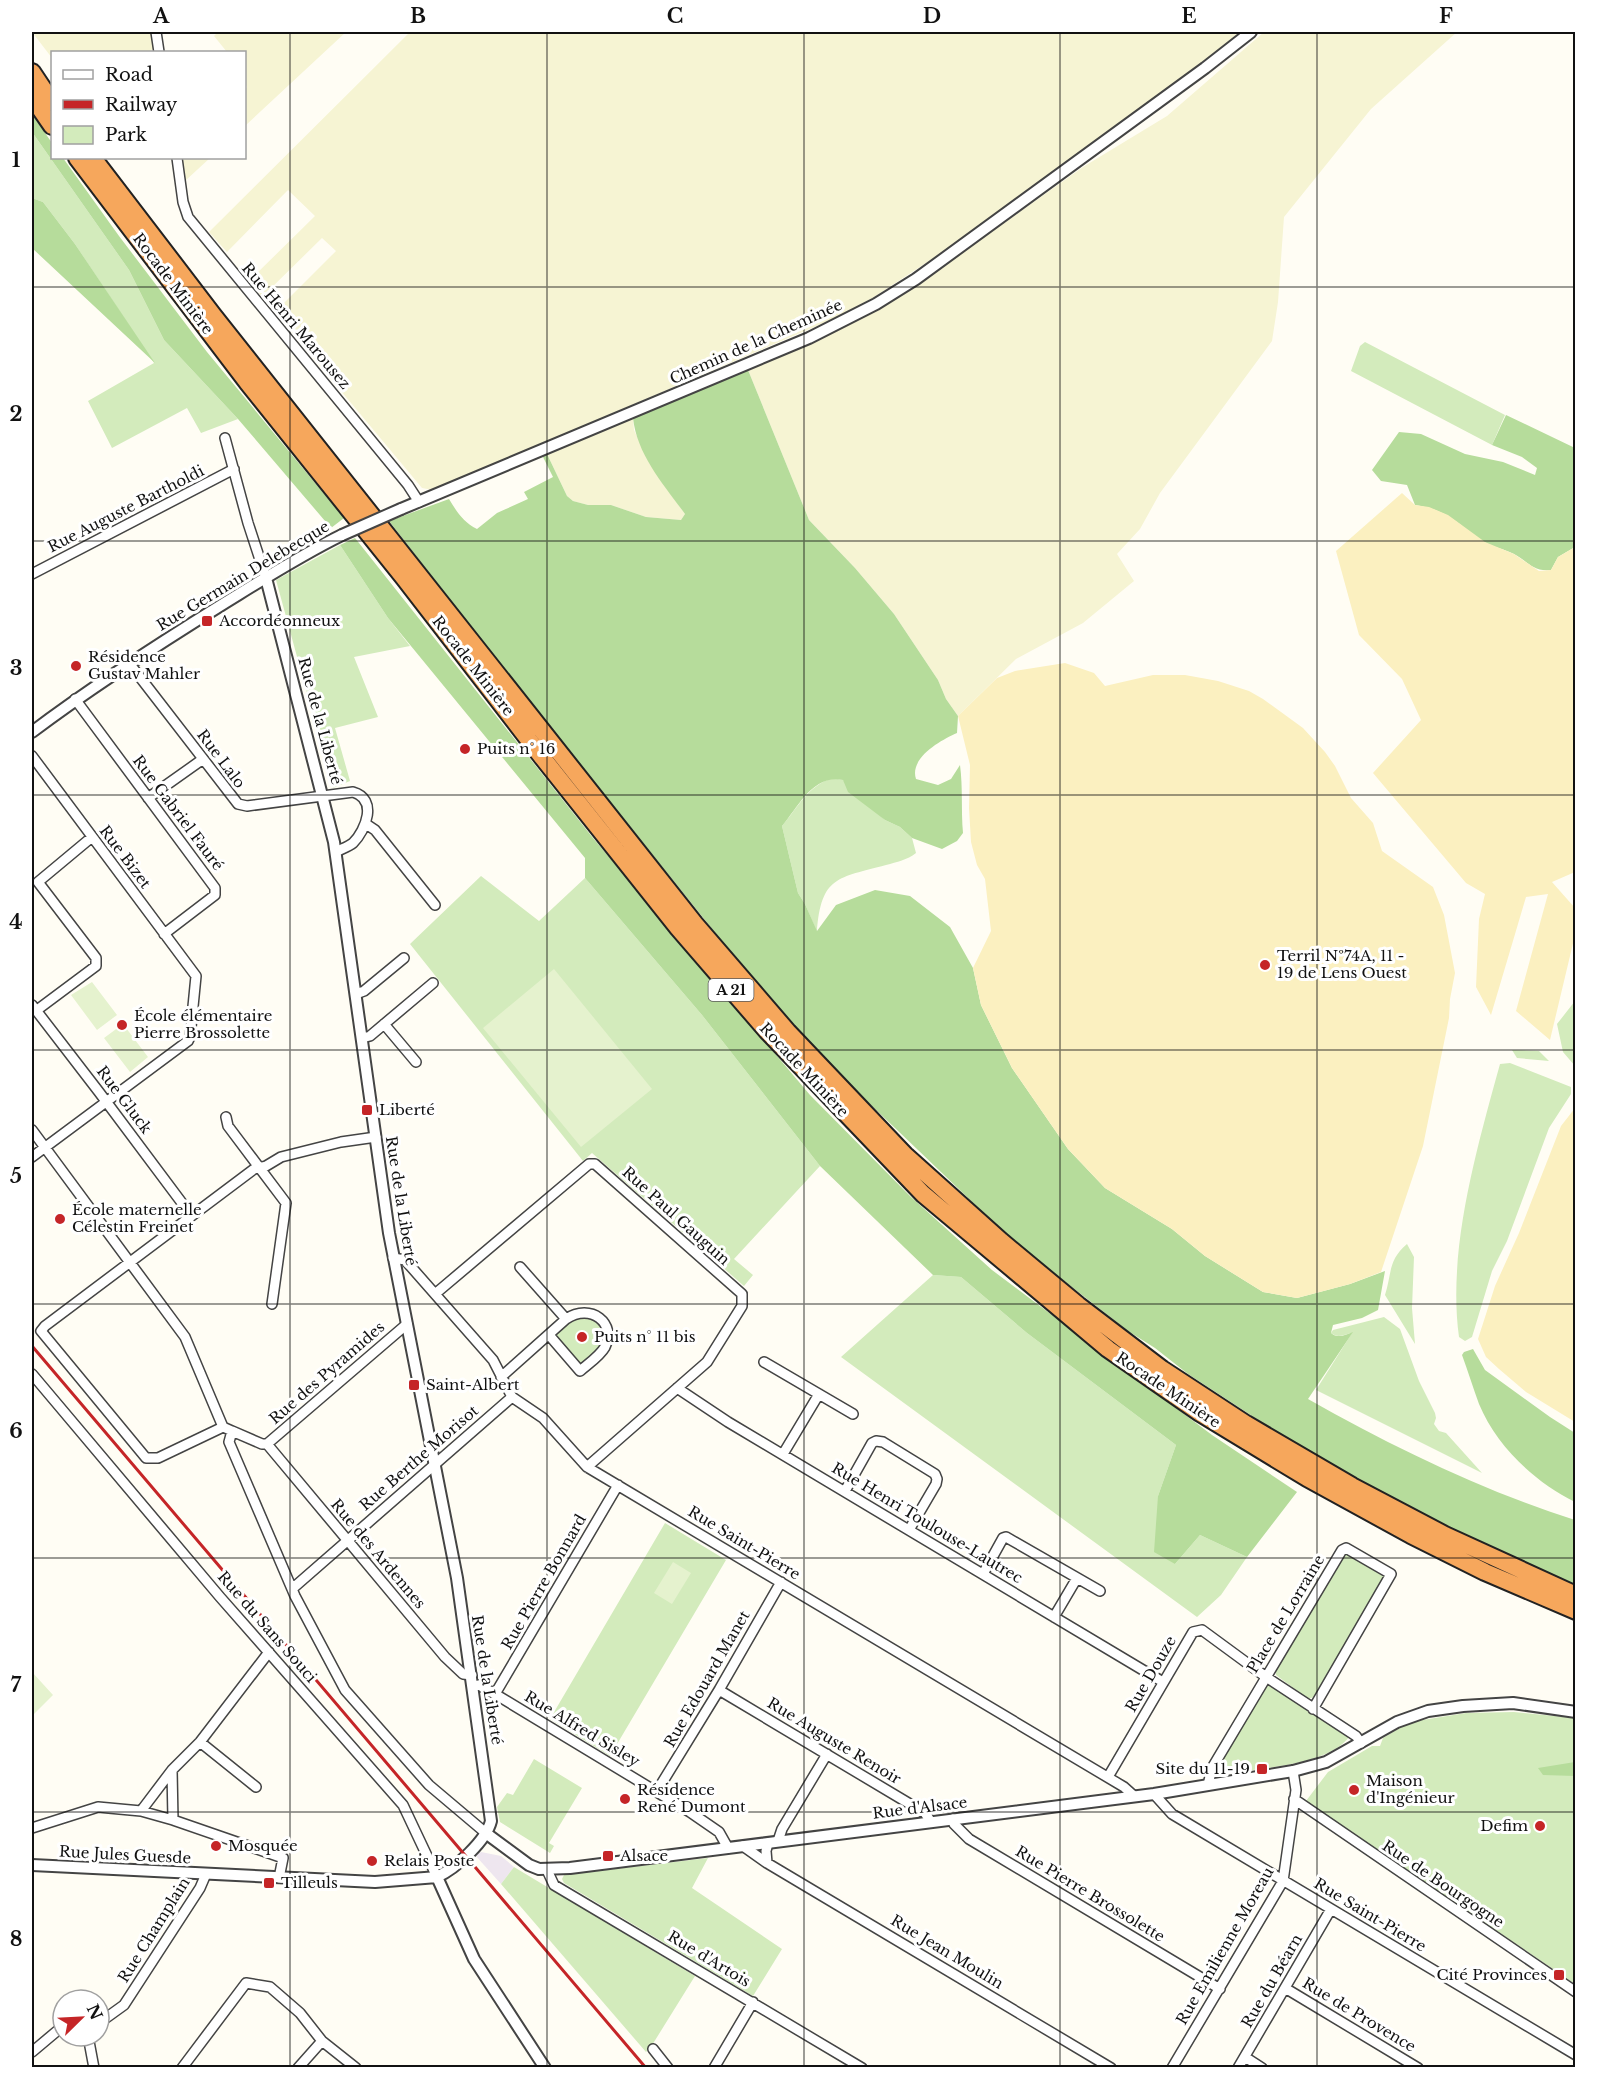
<svg xmlns="http://www.w3.org/2000/svg" width="1607" height="2099" font-family="'Libre Baskerville',serif">
	<rect width="100%" height="100%" fill="#fffdf4"/>
	<path fill="#eee6ef" d="M481,1852L501,1856L514,1867L501,1884L475,1855Z"/>
	<path fill="#f6f4d3" d="M32,32H151L154,48L149,52H52V58Z
		M218,32H346L245,126V90L247,87L245,83L244,52H227L214,36Z
		M410,32H1242L1202,64L952,246L871,299L826,322L433,490L422,488L275,312L336,251L322,238L262,297L250,280L315,216L288,190L227,252L209,232Z
		M1264,32H1457L1371,109L1284,217L1278,302L1272,341L1160,493L1140,529L1117,554L1134,581L1083,623L1016,659L958,716L946,699L938,680L894,614L855,568L809,520L748,370L832,333L879,309L921,282L1083,167L1167,116Z
		M178,158H210L185,181Z
		M633,418L634,430L650,464L685,514L681,520L646,517L611,505H588L573,501L567,496L547,454Z"/>
	<path fill="#d3ebbc" d="M32,132L129,270L164,340L238,419L201,433L187,408L112,448L88,401L154,363L75,244L43,202L32,198Z
		M1365,342L1505,415L1492,445L1351,371L1360,346Z
		M340,545L388,618L410,646L354,657L378,717L335,728L350,781L333,788L276,580Z
		M832,778L843,780L885,820L900,827L912,838L916,853C907,860 897,862 886,865C838,878 821,876 817,932L805,904L798,893L782,826C799,806 807,787 832,778Z
		M481,876L539,921L585,878L702,1015L820,1166L734,1259L753,1275L744,1286L592,1153L583,1161L410,944Z
		M1575,1001V1066L1563,1052L1557,1024Z
		M1512,1050L1539,1051L1549,1061L1517,1058Z
		M1510,1063L1571,1087V1094L1549,1128L1507,1241L1492,1271L1472,1337L1465,1341L1459,1337C1447,1250 1477,1148 1500,1064Z
		M1407,1244L1414,1257L1412,1308L1415,1344L1385,1295C1392,1273 1388,1260 1407,1244Z
		M933,1275L961,1277L1027,1333L1176,1445L1158,1496L1175,1564L1200,1535L1247,1557L1221,1595L1197,1617L841,1357Z
		M586,1316C614,1329 604,1351 582,1363L577,1361L555,1334L574,1318Z
		M1384,1317L1400,1329L1419,1381L1435,1413L1436,1418L1434,1424L1439,1431L1446,1433L1482,1473L1316,1390L1352,1333C1344,1334 1339,1339 1331,1333L1333,1330Z
		M665,1523L726,1560L610,1756L550,1719Z
		M1349,1553L1383,1574L1385,1578L1314,1697L1308,1699L1276,1675V1670L1344,1554Z
		M1271,1682L1349,1737C1328,1766 1254,1769 1220,1774L1217,1768L1263,1691Z
		M1514,1712L1575,1718V1984L1306,1801L1328,1772L1372,1746H1380L1383,1738L1410,1722L1466,1713Z
		M534,1759L582,1788L549,1843L554,1846L550,1853L500,1822L497,1807L507,1793L513,1795Z
		M708,1858L692,1888L782,1949L753,1996L564,1883L562,1879L564,1875Z
		M514,1867L695,1976L654,2042L646,2052L501,1884Z"/>
	<path fill="#b6dc9b" d="M32,114L52,143V158H63L119,236L207,352L344,518L331,528L238,419L164,340L129,270L32,132Z
		M32,198L43,202L75,244L155,363L32,248Z
		M748,370L809,520L855,568L894,614L938,680L946,699L958,716L957,733C941,740 909,758 916,779L938,785L951,779L960,765C963,788 961,810 963,833L957,841L942,849L912,838L900,827L885,820L848,792L843,780C813,774 799,806 782,826L798,893L805,904L817,931L836,905L875,890L910,896L950,927L973,968L981,1005L1012,1068L1068,1149L1105,1188L1172,1229L1205,1256L1263,1292L1297,1298L1350,1284L1385,1271L1378,1310L1362,1318L1333,1325L1331,1333C1338,1339 1345,1335 1353,1332L1308,1399C1393,1447 1483,1491 1575,1520V1585L1480,1545L1365,1485L1275,1431L1188,1374L1155,1348L1128,1331L1012,1240L848,1083L761,990L503,668L389,521L449,499C457,512 463,522 477,529L497,513L528,499L524,492L553,477L543,457L547,454L567,496L573,501L588,505H611L646,517L681,520L685,514C664,485 637,455 633,418Z
		M1506,415L1575,448V547L1558,557L1551,570C1533,572 1529,562 1514,554C1504,549 1493,547 1484,542C1458,525 1449,510 1415,505L1407,485L1381,481L1372,470L1399,432L1421,434L1465,454L1503,462L1535,475L1537,468L1522,457L1492,445Z
		M355,538L593,838L810,1095L911,1197L992,1270L1212,1435L1297,1492L1247,1557L1200,1535L1175,1564L1154,1552L1158,1496L1176,1445L1027,1333L961,1277L933,1275L820,1166L702,1015L585,878V858L388,618L340,545Z
		M1473,1349L1485,1370L1550,1417L1575,1433V1502C1535,1482 1497,1447 1479,1404C1473,1388 1468,1371 1462,1355L1464,1352Z
		M1575,1762V1776L1543,1775L1538,1768Z"/>
	<path fill="#fbf0c0" d="M1402,493L1415,505L1429,507L1448,515L1485,542L1514,554L1539,571L1551,570L1558,557L1575,547V872L1552,882L1575,908V935L1550,1040L1516,1011L1548,894L1526,897L1491,1015L1476,987L1479,919L1485,894L1466,883L1373,773L1421,720L1402,679L1359,635L1336,551Z
		M1065,663L1094,673L1105,686L1153,675H1185L1218,681L1249,691L1263,699L1303,728L1325,752L1335,766L1351,798L1373,823L1382,851L1433,887L1444,915L1455,973L1450,999L1449,1018L1423,1146L1381,1272L1350,1284L1297,1298L1263,1292L1205,1256L1172,1229L1105,1188L1068,1149L1012,1068L981,1005L973,968L991,931L985,879L977,865L971,842L969,808L970,765L958,716L997,678L1015,671Z
		M1575,1108V1422L1526,1392L1499,1369L1486,1357L1478,1339L1495,1286L1519,1233L1561,1126Z"/>
	<path fill="#e5f2ce" d="M554,969L652,1089L581,1147L483,1028Z
		M92,982L117,1015L97,1030L71,995Z
		M123,1024L148,1057L130,1072L104,1038Z
		M673,1562L691,1573L672,1604L654,1593Z
		M32,1672L53,1695L32,1716Z"/>
	<g fill="none" stroke-linecap="round" stroke-linejoin="round">
		<g stroke="#444" stroke-width="12">
			<path id="minor" d="M156,32L159,52
				M177,158L183,202L188,217L408,485L419,502
				M225,438L248,523L266,578
				M32,574L234,469
				M129,663L238,804L247,806L353,792C378,799 366,830 353,843C348,847 341,849 336,852
				M75,699L215,888V895L164,934
				M32,756L196,976L190,1037L188,1041L32,1157
				M148,798L203,759
				M366,824L375,830L435,905
				M356,994L364,991L404,958
				M32,1005L99,1092L191,1215
				M37,1010L96,966V958L38,882L92,837
				M384,1024L416,1062
				M362,1038L370,1036L433,983
				M226,1117L228,1126L286,1203L272,1304
				M32,1130L185,1337L223,1427
				M393,1258L405,1260L493,1360L512,1397L543,1418L587,1467L1124,1787L1134,1796
				M520,1267L566,1319
				M435,1294L589,1164H595L742,1294V1306L707,1362L587,1467
				M764,1362L853,1414
				M32,1374L220,1597L403,1805L437,1877
				M501,1377L566,1319C591,1302 617,1324 605,1347C600,1356 588,1364 580,1371L549,1335
				M677,1388L728,1422L1163,1682
				M223,1427L158,1458H146L41,1331L45,1326L254,1169L266,1166L281,1157L341,1142L376,1137
				M223,1427L232,1431L229,1442L295,1596L345,1690L429,1785L487,1834
				M232,1431L262,1444H267L407,1324
				M267,1444L445,1657L463,1674L472,1675
				M783,1454L819,1394
				M845,1491L872,1443L876,1441L883,1442L935,1474L937,1479L936,1484L909,1530
				M983,1574L1003,1538L1006,1537L1100,1591
				M292,1589L512,1397
				M1054,1617L1077,1578
				M473,1686L479,1685L495,1694L690,1812L719,1832L728,1848
				M719,1690L925,1813L931,1822
				M495,1694L618,1485
				M200,1742L256,1787
				M172,1770L173,1820
				M1108,1777L1193,1632L1202,1630L1266,1677L1356,1736L1361,1743
				M1208,1785L1212,1768L1342,1550L1346,1548L1391,1574L1313,1709
				M657,1791L719,1690L781,1582
				M1154,1794L1172,1814L1576,2055
				M1294,1799L1576,1992
				M141,1811L172,1770L200,1742L269,1652
				M953,1819L954,1824L969,1839L1220,1989
				M32,1828L98,1807L141,1811L173,1820L283,1858L279,1878
				M778,1841L782,1829L827,1754
				M743,1846L767,1863L1111,2068
				M767,1863L766,1851L768,1843
				M547,1870L554,1885L862,2068
				M1285,1988L1418,2068
				M99,2023L124,2005L200,1888L206,1874
				M88,2036L94,2068
				M653,2049L668,2068
				M32,2052L57,2031H63
				M1245,2057L1262,2068
				M182,2068L246,1983L270,1987L300,2013L322,2041L356,2068
				M298,2068L322,2041
				M714,2068L753,2002
				M1172,2068L1283,1881L1296,1790L1293,1771
				M1238,2068L1331,1909"/>
		</g>
		<g stroke="#444" stroke-width="14">
			<path id="tertiary" d="M401,509L809,338L876,304L916,279L1205,68L1251,32
				M32,732C93,686 157,645 223,604C262,580 301,555 342,535
				M487,1834L529,1865L539,1869L570,1868L1154,1794L1293,1771L1326,1762L1397,1722L1428,1711L1463,1706L1513,1703L1576,1712
				M32,1865L375,1882L437,1877C456,1868 486,1841 491,1821L457,1578L389,1233L334,842L266,578
				M437,1877L474,1959L545,2068"/>
		</g>
		<g stroke="#222" stroke-width="20">
			<path id="motorway" d="M32,72L52,102
				M32,97L52,126
				M77,158L247,382L404,578L542,757L678,928L767,1031L923,1194L1108,1349L1200,1413L1307,1478L1411,1535L1485,1572L1576,1611
				M93,158L213,315L695,924L788,1032L905,1155L1001,1241L1078,1305L1162,1369L1246,1424L1352,1486L1445,1535L1576,1595"/>
		</g>
		<use href="#minor" stroke="#fff" stroke-width="9"/>
		<use href="#tertiary" stroke="#fff" stroke-width="10"/>
		<use href="#motorway" stroke="#f6a75c" stroke-width="16"/>
		<path stroke="#c52527" stroke-width="3" d="M32,1346L646,2068"/>
		<g stroke="#444" stroke-width="14" stroke-linecap="butt">
			<path id="tertiary-bridge" d="M342,535L401,509"/>
		</g>
		<use href="#tertiary-bridge" stroke="#fff" stroke-width="10"/>
	</g>
	<path fill="none" stroke="#111" stroke-width="1.5" stroke-opacity="0.55" d="M290,32V2068M547,32V2068M804,32V2068M1060,32V2068M1317,32V2068M32,287H1576M32,541H1576M32,795H1576M32,1050H1576M32,1304H1576M32,1558H1576M32,1812H1576"/>
	<g fill="#c52527" stroke="#fff" stroke-width="2">
		<rect x="201" y="615" width="12" height="12" rx="3"/>
		<circle cx="76" cy="666" r="6"/>
		<circle cx="465" cy="749" r="6"/>
		<circle cx="1265" cy="965" r="6"/>
		<circle cx="122" cy="1025" r="6"/>
		<rect x="361" y="1104" width="12" height="12" rx="3"/>
		<circle cx="60" cy="1219" r="6"/>
		<circle cx="582" cy="1337" r="6"/>
		<rect x="408" y="1379" width="12" height="12" rx="3"/>
		<rect x="1256" y="1763" width="12" height="12" rx="3"/>
		<circle cx="1354" cy="1790" r="6"/>
		<circle cx="625" cy="1799" r="6"/>
		<circle cx="1540" cy="1826" r="6"/>
		<circle cx="216" cy="1846" r="6"/>
		<rect x="602" y="1850" width="12" height="12" rx="3"/>
		<circle cx="372" cy="1861" r="6"/>
		<rect x="263" y="1877" width="12" height="12" rx="3"/>
		<rect x="1553" y="1969" width="12" height="12" rx="3"/>
	</g>
	<g text-anchor="middle" stroke-width="6" stroke-linejoin="round" paint-order="stroke">
		<rect fill="#fff" stroke="#585858" stroke-width="1.5" x="708.5" y="979" width="45" height="22" rx="4.5"/>
		<g font-size="14" font-weight="bold" fill="#111">
			<text x="731" y="995">A 21</text>
		</g>
		<g font-size="15" fill="#111" stroke="#fff">
			<text transform="translate(173 284) rotate(53)" y="5">Rocade Minière</text>
			<text transform="translate(296 326) rotate(50)" y="5">Rue Henri Marousez</text>
			<text transform="translate(756 342) rotate(-24)" y="5">Chemin de la Cheminée</text>
			<text transform="translate(126 509) rotate(-27)" y="5">Rue Auguste Bartholdi</text>
			<text transform="translate(243 576) rotate(-31)" y="5">Rue Germain Delebecque</text>
			<text transform="translate(473 666) rotate(52)" y="5">Rocade Minière</text>
			<text transform="translate(320 721) rotate(75)" y="5">Rue de la Liberté</text>
			<text transform="translate(221 759) rotate(53)" y="5">Rue Lalo</text>
			<text transform="translate(178 813) rotate(53)" y="5">Rue Gabriel Fauré</text>
			<text transform="translate(125 857) rotate(53)" y="5">Rue Bizet</text>
			<text transform="translate(804 1070) rotate(47)" y="5">Rocade Minière</text>
			<text transform="translate(124 1100) rotate(53)" y="5">Rue Gluck</text>
			<text transform="translate(401 1201) rotate(81)" y="5">Rue de la Liberté</text>
			<text transform="translate(676 1216) rotate(42)" y="5">Rue Paul Gauguin</text>
			<text transform="translate(327 1373) rotate(-41)" y="5">Rue des Pyramides</text>
			<text transform="translate(1168 1390) rotate(34)" y="5">Rocade Minière</text>
			<text transform="translate(419 1458) rotate(-41)" y="5">Rue Berthe Morisot</text>
			<text transform="translate(927 1523) rotate(31)" y="5">Rue Henri Toulouse-Lautrec</text>
			<text transform="translate(744 1543) rotate(31)" y="5">Rue Saint-Pierre</text>
			<text transform="translate(378 1554) rotate(50)" y="5">Rue des Ardennes</text>
			<text transform="translate(544 1582) rotate(-60)" y="5">Rue Pierre Bonnard</text>
			<text transform="translate(1286 1614) rotate(-59)" y="5">Place de Lorraine</text>
			<text transform="translate(267 1627) rotate(49)" y="5">Rue du Sans Souci</text>
			<text transform="translate(1151 1674) rotate(-60)" y="5">Rue Douze</text>
			<text transform="translate(707 1679) rotate(-60)" y="5">Rue Edouard Manet</text>
			<text transform="translate(487 1680) rotate(81)" y="5">Rue de la Liberté</text>
			<text transform="translate(582 1729) rotate(31)" y="5">Rue Alfred Sisley</text>
			<text transform="translate(834 1741) rotate(31)" y="5">Rue Auguste Renoir</text>
			<text transform="translate(920 1808) rotate(-7)" y="5">Rue d'Alsace</text>
			<text transform="translate(125 1855) rotate(3)" y="5">Rue Jules Guesde</text>
			<text transform="translate(1443 1884) rotate(34)" y="5">Rue de Bourgogne</text>
			<text transform="translate(1090 1894) rotate(31)" y="5">Rue Pierre Brossolette</text>
			<text transform="translate(1370 1915) rotate(31)" y="5">Rue Saint-Pierre</text>
			<text transform="translate(154 1930) rotate(-58)" y="5">Rue Champlain</text>
			<text transform="translate(1225 1946) rotate(-60)" y="5">Rue Emilienne Moreau</text>
			<text transform="translate(947 1952) rotate(31)" y="5">Rue Jean Moulin</text>
			<text transform="translate(709 1959) rotate(31)" y="5">Rue d'Artois</text>
			<text transform="translate(1272 1981) rotate(-60)" y="5">Rue du Béarn</text>
			<text transform="translate(1359 2015) rotate(31)" y="5">Rue de Provence</text>
		</g>
		<g font-size="15" fill="#111" stroke="#fff" text-anchor="start">
			<text x="219" y="626">Accordéonneux</text>
			<text x="88" y="662">Résidence<tspan x="88" dy="17">Gustav Mahler</tspan></text>
			<text x="477" y="754">Puits n° 16</text>
			<text x="1277" y="961">Terril №74A, 11 -<tspan x="1277" dy="17">19 de Lens Ouest</tspan></text>
			<text x="134" y="1021">École élémentaire<tspan x="134" dy="17">Pierre Brossolette</tspan></text>
			<text x="379" y="1115">Liberté</text>
			<text x="72" y="1215">École maternelle<tspan x="72" dy="17">Célestin Freinet</tspan></text>
			<text x="594" y="1342">Puits n° 11 bis</text>
			<text x="426" y="1390">Saint-Albert</text>
			<text x="1250" y="1774" text-anchor="end">Site du 11-19</text>
			<text x="1366" y="1786">Maison<tspan x="1366" dy="17">d'Ingénieur</tspan></text>
			<text x="637" y="1795">Résidence<tspan x="637" dy="17">René Dumont</tspan></text>
			<text x="1528" y="1831" text-anchor="end">Defim</text>
			<text x="228" y="1851">Mosquée</text>
			<text x="620" y="1861">Alsace</text>
			<text x="384" y="1866">Relais Poste</text>
			<text x="281" y="1888">Tilleuls</text>
			<text x="1547" y="1980" text-anchor="end">Cité Provinces</text>
		</g>
	</g>
	<rect width="1607" height="2099" fill="none" stroke="#ffffff" stroke-width="66"/>
	<rect x="51" y="51" width="195" height="108" fill="#ffffff" stroke="#a0a0a0" stroke-width="1.5"/>
	<rect x="63" y="70" width="30" height="9" fill="#ffffff" stroke="#a0a0a0" stroke-width="1.5"/>
	<text x="105" y="81" font-size="18" fill="#111111">Road</text>
	<rect x="63" y="100" width="30" height="9" fill="#c52527" stroke="#a0a0a0" stroke-width="1.5"/>
	<text x="105" y="111" font-size="18" fill="#111111">Railway</text>
	<rect x="63" y="126" width="30" height="18" fill="#d3ebbc" stroke="#a0a0a0" stroke-width="1.5"/>
	<text x="105" y="141" font-size="18" fill="#111111">Park</text>
	<g transform="translate(81 2018) rotate(66)"><circle r="28" fill="#ffffff" stroke="#a0a0a0" stroke-width="1.5"/>
	<path d="M0-4.5L10 22L0 15L-10 22Z" fill="#c52527"/>
	<text y="-9" font-size="16" font-weight="bold" text-anchor="middle" fill="#111111">N</text>
	</g>
	<rect x="33" y="33" width="1541" height="2033" fill="none" stroke="#111" stroke-width="2"/>
	<g font-size="20" text-anchor="middle" font-weight="bold" fill="#111">
		<text x="161" y="23">A</text>
		<text x="418" y="23">B</text>
		<text x="675" y="23">C</text>
		<text x="932" y="23">D</text>
		<text x="1189" y="23">E</text>
		<text x="1446" y="23">F</text>
		<text x="16" y="167">1</text>
		<text x="16" y="421">2</text>
		<text x="16" y="675">3</text>
		<text x="16" y="929">4</text>
		<text x="16" y="1183">5</text>
		<text x="16" y="1438">6</text>
		<text x="16" y="1692">7</text>
		<text x="16" y="1946">8</text>
	</g>
</svg>
